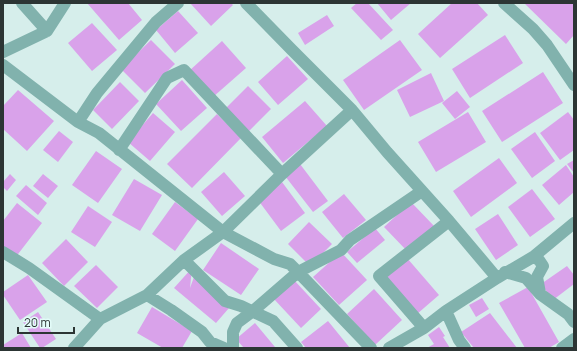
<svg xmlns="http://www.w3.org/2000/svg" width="577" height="351" font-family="Manrope,sans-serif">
	<rect width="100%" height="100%" fill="#d6eeeb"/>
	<path fill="#d9a2ea" d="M87,3H128L142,20L119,40Z
		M190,3H231L233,5L211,26Z
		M357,3H368L393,30L381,40L351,8Z
		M377,3H411L391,20Z
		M452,3H477L488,15L440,58L418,34Z
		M524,3H573L574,4V35L566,44Z
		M178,11L198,33L175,53L156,30Z
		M327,15L334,26L305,45L298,33Z
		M92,23L117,50L92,71L68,43Z
		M505,35L523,63L470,98L452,69Z
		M151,40L175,64L145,93L121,69Z
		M400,40L422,70L364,110L343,80Z
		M222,41L246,68L213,97L189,71Z
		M287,56L308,79L278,105L258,82Z
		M543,72L563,103L502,142L482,111Z
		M431,73L444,101L410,117L397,90Z
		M182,80L207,108L181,131L156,104Z
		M120,82L139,101L112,129L93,110Z
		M248,86L271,109L247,133L224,110Z
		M18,90L54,121L27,151L3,129V106Z
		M457,91L470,107L455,119L442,103Z
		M305,101L327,126L283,163L262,137Z
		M468,112L486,142L436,172L418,142Z
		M568,112L574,120V150L560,160L540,133Z
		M153,113L175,132L150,161L128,142Z
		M217,114L241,138L192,188L167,164Z
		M59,131L73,142L58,162L43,150Z
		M535,132L555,161L532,178L511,149Z
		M96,151L122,169L98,203L72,185Z
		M499,158L517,183L471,217L453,191Z
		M574,160V173L567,164Z
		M300,164L328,201L313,212L285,176Z
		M566,165L574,177V192L559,205L542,185Z
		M224,172L245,196L222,216L201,192Z
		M10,174L16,180L7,191L3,187V182Z
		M43,174L58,186L48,198L33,186Z
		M134,179L162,195L140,231L112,215Z
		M282,182L305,213L281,231L258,200Z
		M26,185L47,203L38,215L16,196Z
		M532,189L555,219L530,237L508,207Z
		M344,194L366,220L343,238L322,212Z
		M175,202L198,219L175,251L152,234Z
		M411,202L435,227L408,252L384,227Z
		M17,203L42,223L15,258L3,249V221Z
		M88,206L112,222L95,247L71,232Z
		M498,214L518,245L496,260L475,229Z
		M309,222L332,244L310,266L288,244Z
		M375,228L385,240L357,263L347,252Z
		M66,239L88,262L64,286L42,263Z
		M221,243L259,269L241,295L203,270Z
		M341,252L367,280L339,305L313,277Z
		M407,258L439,295L417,314L385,277Z
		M96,265L118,287L97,308L74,286Z
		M567,266L574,275V284L553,300L541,284Z
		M192,268L190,288L194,277L229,308L216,323L174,288Z
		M28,275L47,302L20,320L3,295V292Z
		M293,279L321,309L301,328L273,298Z
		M528,287L559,342L549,348H525L499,303Z
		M374,289L402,320L375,345L347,314Z
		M482,298L489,309L476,317L469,305Z
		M152,307L192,331L182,348H163L137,333Z
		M38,312L56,339L42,348H40L23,322Z
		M490,313L517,348H474L461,332Z
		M328,321L350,348H306L301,342Z
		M255,323L275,347L274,348H244L236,339Z
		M439,327L445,336L443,337L450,348H427L434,344L428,335Z
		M22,333L31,348H3V345Z"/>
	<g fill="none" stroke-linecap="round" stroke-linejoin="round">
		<path stroke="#81b2ad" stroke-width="12" d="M22,3L47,31
			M246,3L292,50L352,110L387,152L449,221L497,278
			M504,3L533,29L547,45L574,85
			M3,52L47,31L65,3
			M3,65L78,122L99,133L223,232L274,259L290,264L298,272L371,348
			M78,122L97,93L156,22L178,3
			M119,150L167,78L184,70L282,174
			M3,252L29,268L100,319
			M533,257L539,260L543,266L537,277L540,293
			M184,260L225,301L241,306L273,321L297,348
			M505,272L526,278L540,294L568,314L574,322
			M147,295L171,310L202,332L210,342L224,348
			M446,311L459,340L465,348
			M424,328L379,276L449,221
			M74,348L100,319L147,295L184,260L223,232L282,174L352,110
			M233,348V332L237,323L253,311L298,272L341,250L350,240L422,191
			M389,348L424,328L446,311L497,278L533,257L574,223
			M562,348L574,339"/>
	</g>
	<rect width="577" height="351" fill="none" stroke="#2c3534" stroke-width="8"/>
	<path d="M18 327v6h56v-6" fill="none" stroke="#2c3534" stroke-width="2"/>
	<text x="24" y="327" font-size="12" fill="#2c3534" stroke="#e3fcf9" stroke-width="3" paint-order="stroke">20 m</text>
</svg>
